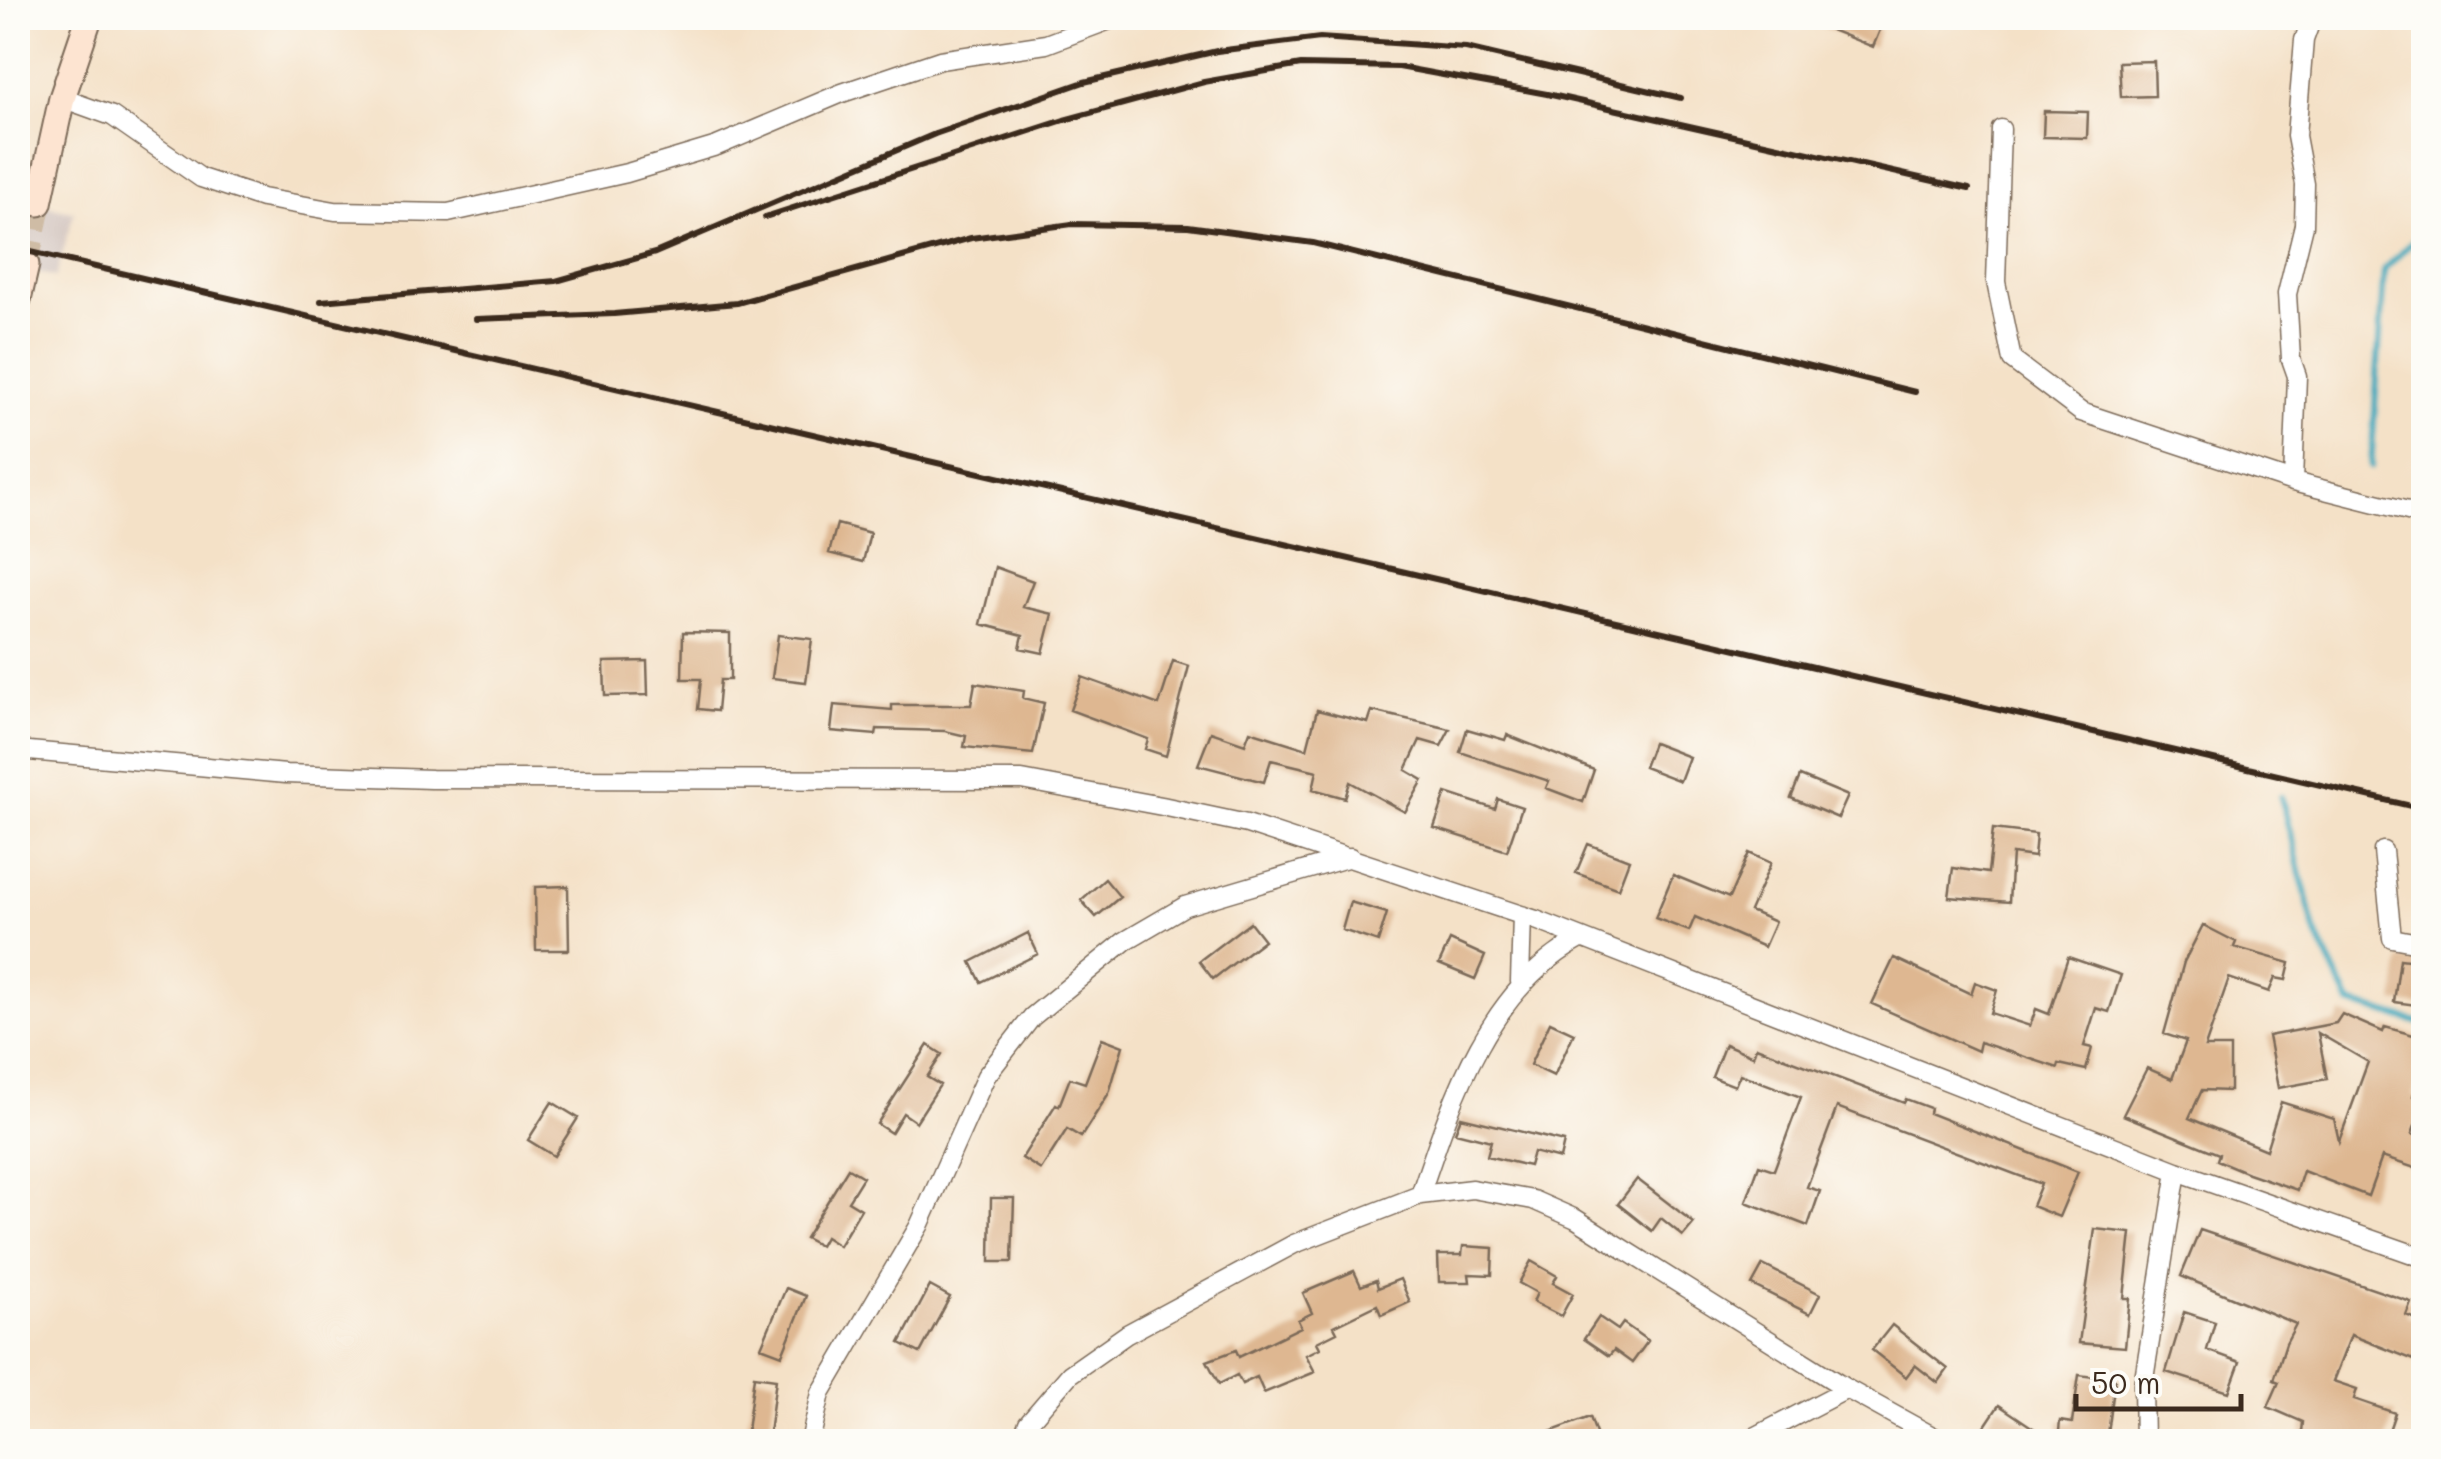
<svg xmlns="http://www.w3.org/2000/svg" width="2441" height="1459" font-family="Mali,sans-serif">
	<rect width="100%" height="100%" fill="#fdfcf7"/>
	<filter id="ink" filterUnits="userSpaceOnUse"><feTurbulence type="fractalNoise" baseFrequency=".01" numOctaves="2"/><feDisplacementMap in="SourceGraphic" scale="20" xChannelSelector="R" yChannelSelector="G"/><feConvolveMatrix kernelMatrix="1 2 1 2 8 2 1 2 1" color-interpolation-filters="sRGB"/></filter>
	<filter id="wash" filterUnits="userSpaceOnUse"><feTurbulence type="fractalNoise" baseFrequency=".0048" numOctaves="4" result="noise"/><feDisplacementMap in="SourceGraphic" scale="40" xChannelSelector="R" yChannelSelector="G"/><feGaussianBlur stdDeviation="2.25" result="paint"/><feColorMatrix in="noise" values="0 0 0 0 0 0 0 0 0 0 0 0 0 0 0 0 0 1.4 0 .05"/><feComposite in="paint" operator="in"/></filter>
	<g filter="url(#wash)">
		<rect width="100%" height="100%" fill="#f4e1c7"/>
		<path fill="#cfc0ba" d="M18,199L74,212L56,277L18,268Z"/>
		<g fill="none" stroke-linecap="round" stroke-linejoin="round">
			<path stroke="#3faabe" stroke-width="6" d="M2371,467L2384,270L2424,230
				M2281,797L2315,931L2350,1003L2424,1024"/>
		</g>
		<g id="blocks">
			<path fill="#deb791" d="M1801,18H1849L1880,30L1873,47Z
				M2154,61L2155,96L2121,97L2119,62Z
				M2044,111L2088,112L2087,138L2043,137Z
				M837,524L870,533L863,562L829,553Z
				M995,567L1033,581L1023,607L1053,614L1043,653L1020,648L1023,635L981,624Z
				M683,632L730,633V680H720L717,711L698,709L701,679H682Z
				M778,635L812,639L806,682L772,678Z
				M647,661L648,695L605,696L604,662Z
				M1173,661L1189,666L1166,756L1145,749L1148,739L1070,710L1082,677L1159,705Z
				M975,683L1024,691L1023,698L1044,703L1033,754L964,747L966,736L945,731L877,729L876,735L831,731L834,705L892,710V705H971Z
				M1317,710L1368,723L1372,711L1450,729L1441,746L1420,740L1406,770L1423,780L1405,812L1350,782L1345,798L1313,789L1317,771L1271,760L1264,782L1198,765L1211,732L1245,744L1250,731L1307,749Z
				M1467,729L1505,740L1507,735L1594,770L1583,802L1546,788L1549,781L1460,752Z
				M1653,743L1689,757L1680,781L1644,767Z
				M1800,776L1848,796L1838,818L1791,798Z
				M1446,793L1495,809L1498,799L1522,807L1507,851L1434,828Z
				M1993,829L2036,834L2034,857L2012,854L2009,902L1949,897L1953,868L1988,873Z
				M1588,844L1629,860L1618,889L1576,873Z
				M1749,853L1771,863L1750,911L1775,922L1764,947L1695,917L1689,931L1655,918L1673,875L1729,898Z
				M1105,879L1120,897L1096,917L1081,900Z
				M568,886L569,950H536L535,887Z
				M1350,902L1387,913L1378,942L1342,930Z
				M1250,922L1264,940L1213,979L1199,961Z
				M2203,925L2236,942L2234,947L2290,963L2286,980L2275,978L2269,992L2229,978L2205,1047H2230V1091L2202,1090L2189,1118L2266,1150L2281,1102L2334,1119L2339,1141L2368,1062L2318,1033L2327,1079L2278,1088L2268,1036L2336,1023L2342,1014L2383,1032L2385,1027L2424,1038V1064L2413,1096L2424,1102L2412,1134L2424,1138V1171L2382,1157L2368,1196L2303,1171L2297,1190L2248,1173L2217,1160L2219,1154L2123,1115L2147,1068L2172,1079L2186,1041L2164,1034L2184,962Z
				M1028,933L1038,954L981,982L971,962Z
				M1450,940L1485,956L1475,979L1439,964Z
				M2068,957L2121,975L2109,1012L2096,1008L2084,1046L2092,1048L2086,1070L2059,1064L2058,1068L1980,1042L1978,1051L1872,1004L1894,958L1971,994L1975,982L1997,990L1990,1013L2030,1026L2036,1009L2049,1014Z
				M2400,959L2417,961L2416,968L2424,969V1006L2394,1002Z
				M1550,1022L1574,1033L1554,1076L1530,1065Z
				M1102,1038L1123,1046L1109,1093L1081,1137L1067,1129L1041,1170L1022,1158L1056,1104L1059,1106L1070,1078L1085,1083Z
				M1725,1044L1753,1056L1756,1047L1904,1103L1906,1099L1930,1108L1929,1113L2078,1172L2059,1217L2032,1206L2041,1184L1837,1107L1807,1187L1820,1191L1808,1226L1746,1202L1759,1165L1774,1170L1801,1097L1740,1074L1735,1086L1712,1077Z
				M928,1045L942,1054L927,1077L940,1085L916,1122L903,1113L891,1133L877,1124Z
				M552,1102L578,1118L554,1156L528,1140Z
				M1461,1117L1564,1142L1560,1159L1533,1152L1529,1166L1487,1156L1491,1141L1455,1132Z
				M848,1168L863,1177L848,1201L861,1209L839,1246L825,1237L820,1246L805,1238Z
				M1637,1179L1694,1223L1683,1236L1661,1218L1652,1231L1618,1204Z
				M991,1198H1014L1012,1262H990Z
				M2095,1229L2131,1233L2124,1298H2130L2125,1347L2079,1343Z
				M2200,1230L2411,1302L2406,1315L2424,1322V1364L2351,1335L2333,1381L2357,1389L2354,1399L2395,1413L2385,1442H2301L2303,1422L2268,1407L2279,1382L2274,1380L2286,1343L2296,1324L2181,1276Z
				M1463,1246L1493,1248L1492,1275L1469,1274L1470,1282H1439L1438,1255H1462Z
				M1531,1261L1557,1276L1553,1283L1573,1294L1561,1316L1533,1302L1537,1293L1519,1283Z
				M1763,1265L1820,1294L1810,1314L1752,1285Z
				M1354,1271L1361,1286L1376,1280L1378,1288L1400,1279L1410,1302L1381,1315L1377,1305L1334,1326L1337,1332L1317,1342L1320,1348L1306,1355L1315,1372L1264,1393L1257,1377L1242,1384L1237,1375L1219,1384L1207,1361L1236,1350L1239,1357L1301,1327L1298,1320L1312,1313L1303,1293Z
				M930,1286L950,1297L920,1353L900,1343Z
				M786,1288L806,1296L782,1355L761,1347Z
				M2184,1312L2215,1322L2207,1350L2240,1362L2229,1392L2166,1372Z
				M1599,1317L1618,1330L1623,1323L1648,1341L1632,1363L1614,1350L1609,1356L1584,1339Z
				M1892,1325L1948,1369L1938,1383L1915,1365L1906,1377L1872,1350Z
				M2079,1375L2115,1380L2107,1442H2058L2060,1421L2072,1423Z
				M754,1376L776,1379L768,1442L746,1439Z
				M1999,1405L2054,1442H1996L1981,1432Z
				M1590,1417L1599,1442H1529L1528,1440Z"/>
		</g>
	</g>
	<g filter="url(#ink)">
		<use href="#blocks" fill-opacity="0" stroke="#7c6a59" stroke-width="2.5"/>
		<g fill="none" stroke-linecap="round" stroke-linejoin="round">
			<path stroke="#cfbca5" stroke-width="25" stroke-dasharray="25 12" stroke-linecap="butt" d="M26,265L39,203"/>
			<g stroke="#7c6a59" stroke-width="21">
				<path id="street" d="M62,98L112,116L201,178L262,198L335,211L448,213L627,173L717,146L842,93L940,60L1046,44L1115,18
					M2001,129L1996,282L2012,360L2081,412L2293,482L2424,515
					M2293,482L2297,376L2291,359L2287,294L2304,225L2305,184L2296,136L2304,40L2312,18
					M18,750L286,774L431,779L1022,780L1162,806L1247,824L1536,920L2177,1171L2424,1258
					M2383,851L2392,938L2424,944
					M1520,982L1522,915
					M1420,1195C1452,1100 1487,990 1579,940
					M810,1442L821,1393L919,1226L986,1076L1032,1017L1125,941L1185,906L1350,857
					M1021,1442L1028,1423L1070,1374L1127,1334L1294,1244L1420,1195L1472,1189L1533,1200L1576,1219L1847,1389L1943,1442
					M1745,1442L1847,1389
					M2144,1442L2143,1385L2177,1171"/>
			</g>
			<g stroke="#7c6a59" stroke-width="29">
				<path id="secondary" d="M39,203L62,98L89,18
					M18,300L26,265"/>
			</g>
			<use href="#street" stroke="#fff" stroke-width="18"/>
			<use href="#secondary" stroke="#fde4d1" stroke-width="25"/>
			<path stroke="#3b2a1e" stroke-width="6" d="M765,217L1064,120L1204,82L1301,65L1399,67L1547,94L1969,189
				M18,249L2424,809
				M321,301L556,281L655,253L935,134L1084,82L1217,51L1320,38L1466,48L1681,98
				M476,319L614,314L737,303L971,238L1072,224L1188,226L1313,243L1915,392"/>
		</g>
	</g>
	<rect width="2441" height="1459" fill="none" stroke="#fdfcf7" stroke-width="60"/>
	<path d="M2076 1394v15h165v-15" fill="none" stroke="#3b2a1e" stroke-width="5"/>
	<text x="2091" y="1394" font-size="30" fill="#3b2a1e" stroke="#fdfcf7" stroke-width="8" paint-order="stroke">50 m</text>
</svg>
